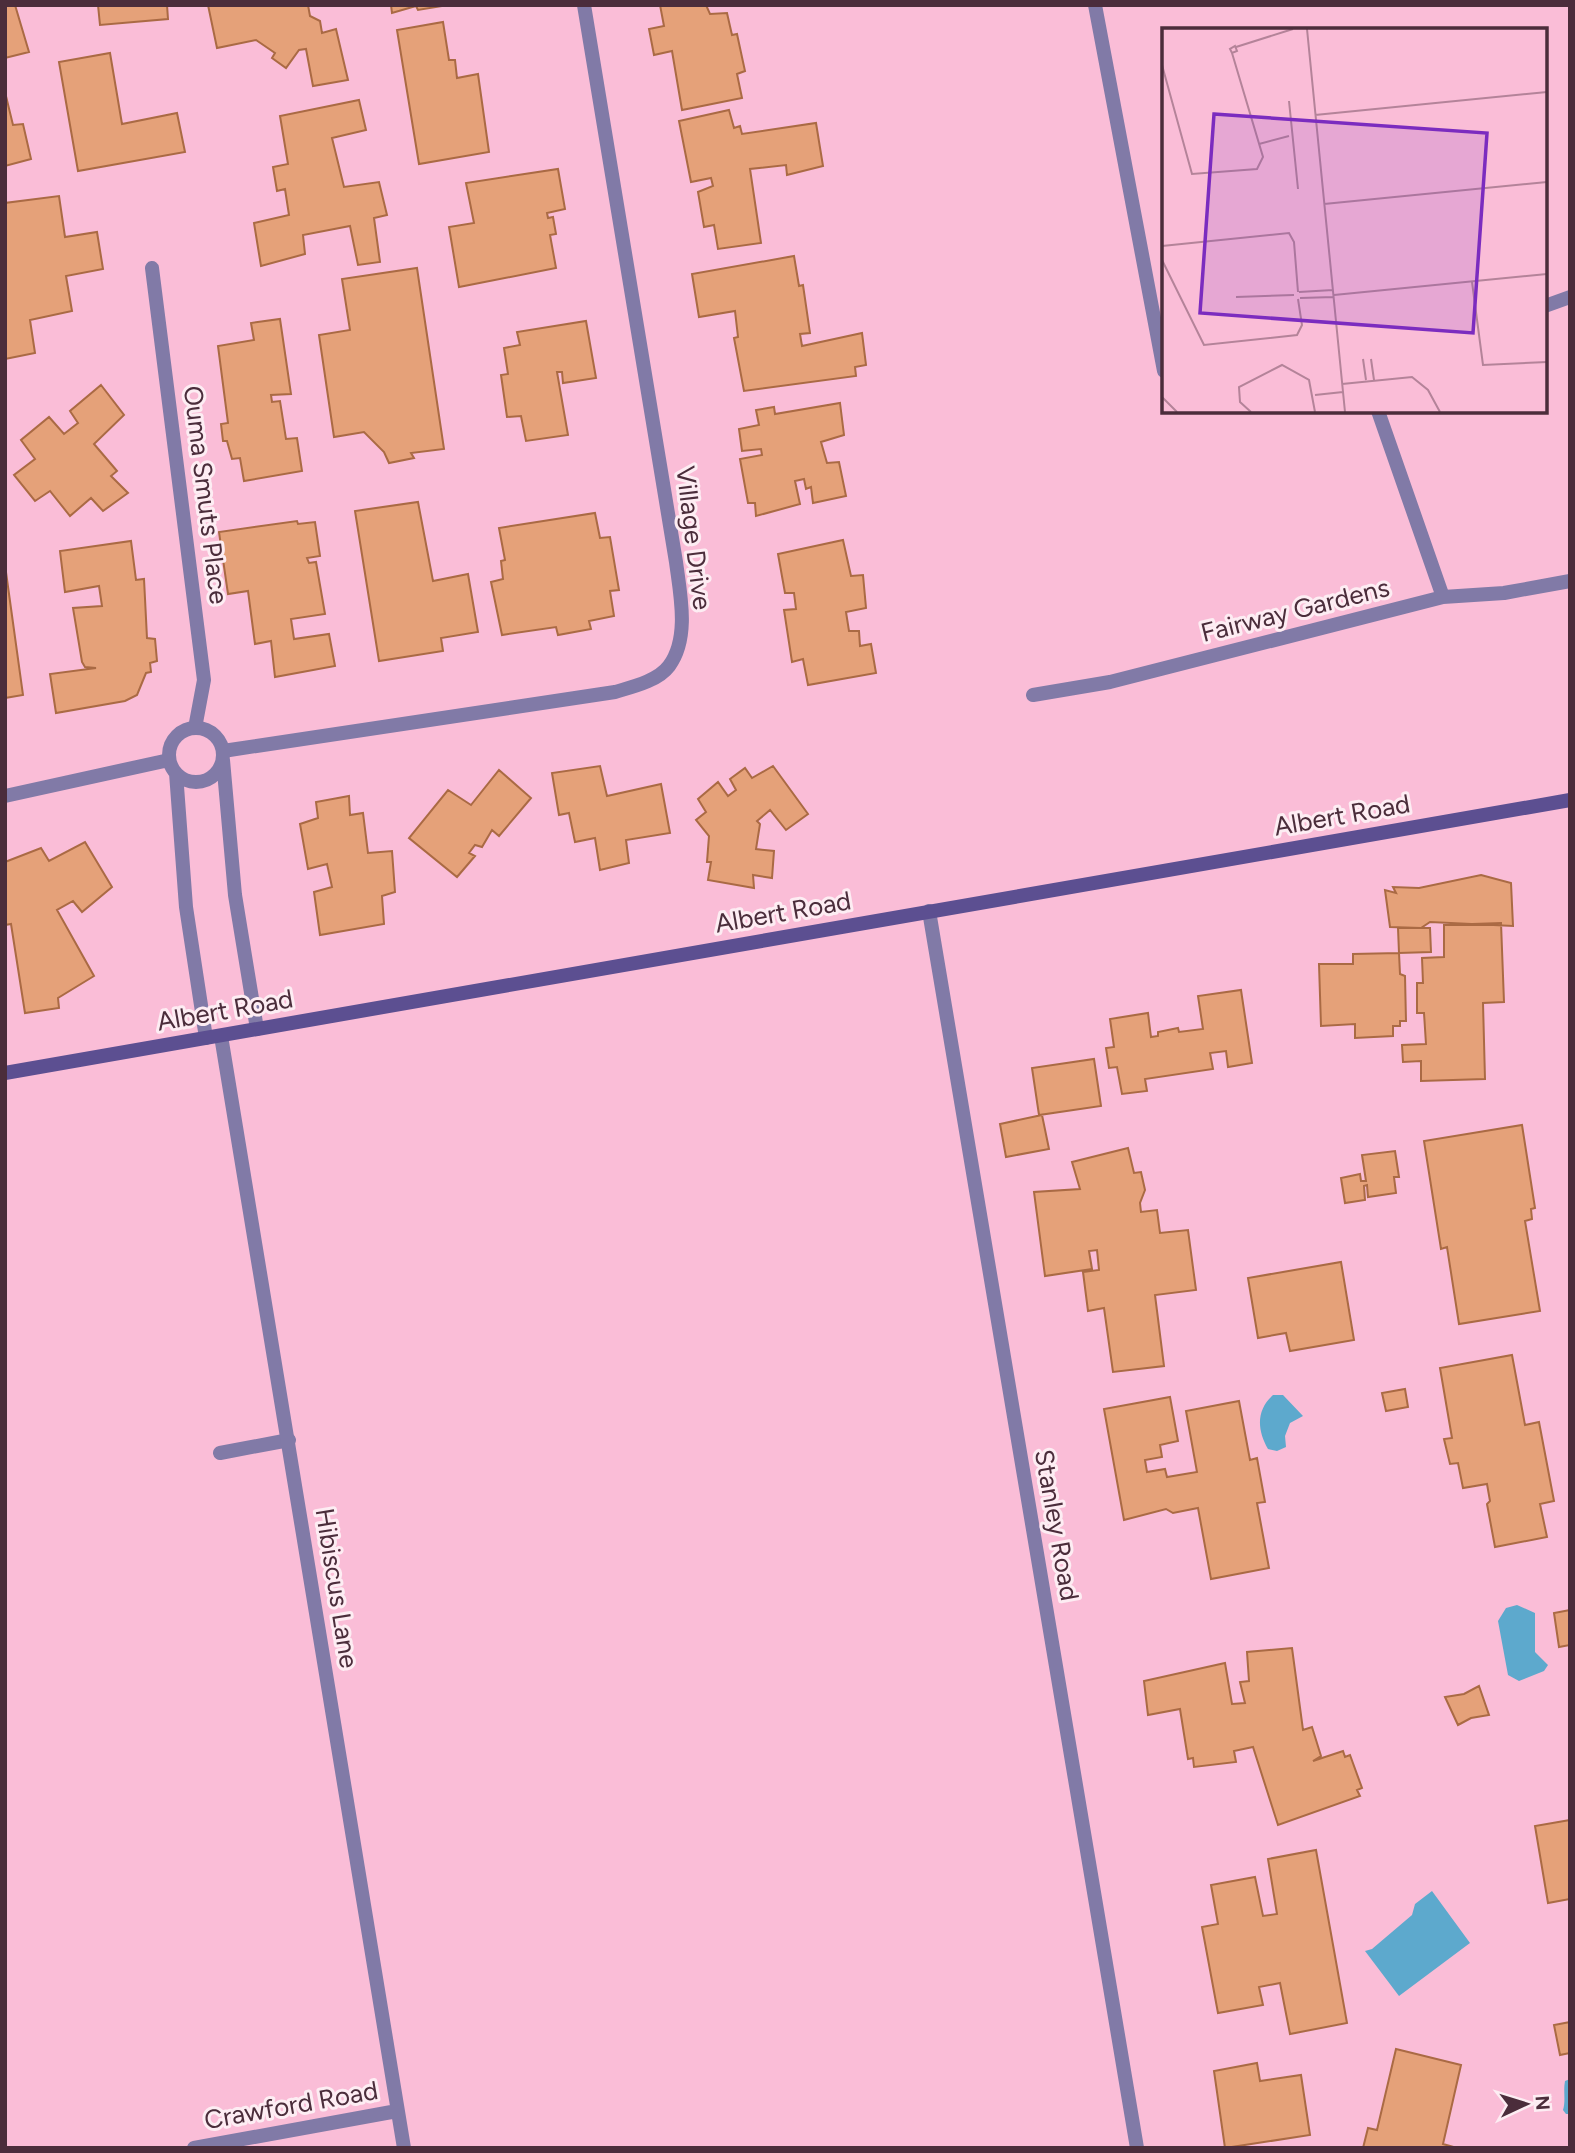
<svg xmlns="http://www.w3.org/2000/svg" width="1575" height="2153" font-family="Figtree,sans-serif">
	<rect width="100%" height="100%" fill="#fabdd7"/>
	<path fill="#5da9cd" d="M1273,1395H1283L1303,1416L1290,1423L1285,1436L1286,1447L1277,1451L1268,1449C1257,1430 1256,1410 1273,1395Z
		M1517,1605L1535,1613V1652L1548,1665L1544,1671L1519,1681L1508,1675L1498,1621L1506,1608Z
		M1432,1891L1470,1943L1399,1996L1365,1951L1372,1949L1412,1915L1415,1904Z
		M1570,2079V2114H1566L1563,2110C1566,2100 1563,2091 1565,2081Z"/>
	<path fill="#e5a179" stroke="#aa6a44" stroke-width="2" d="M5,5H15L29,52L5,58Z
		M98,5H167L168,19L100,25Z
		M208,5H308L310,16L320,21L322,33L336,29L348,80L313,86L306,49L299,50L286,68L272,58L275,53L256,40L217,48Z
		M391,5H448L418,10L416,6L392,13Z
		M660,5H706L710,14L727,13L732,35L737,34L745,71L737,74L742,98L682,110L672,51L654,55L649,29L664,26Z
		M443,22L449,60H455L457,78L478,74L489,152L419,164L397,30Z
		M110,53L122,124L177,113L185,152L78,171L59,62Z
		M5,92L13,125L23,124L31,159L5,166Z
		M359,100L366,130L332,138L344,187L379,182L387,215L374,218L380,262L358,265L350,226L303,235L305,254L261,266L254,223L289,215L285,189L277,191L273,167L288,164L280,116Z
		M729,110L734,128L740,126L742,134L816,123L823,166L787,175L786,165L750,169L761,243L718,249L714,225L704,227L698,192L713,186L711,178L691,182L679,121Z
		M558,169L565,209L547,213L548,218L553,217L556,234L550,235L556,268L459,287L449,227L474,223L466,183Z
		M59,196L65,237L97,232L103,269L66,276L72,311L30,320L35,353L5,359V203Z
		M794,256L799,286L803,285L810,333L800,334L802,346L862,333L866,365L855,367L856,376L744,391L734,338L738,337L735,311L699,317L692,274Z
		M417,268L444,449L411,453L414,458L389,463L384,452L364,432L334,437L319,335L350,330L342,279Z
		M280,319L291,394L271,395L272,402L280,401L286,439L297,438L302,471L244,481L240,458L232,459L227,441H223L221,424L228,423L218,346L254,340L251,323Z
		M586,321L596,378L563,383L562,372H557L568,435L526,441L521,416L507,417L501,375L508,374L504,348L520,345L517,332Z
		M101,385L124,415L94,444L117,471L111,476L128,493L103,511L91,498L70,516L50,491L35,501L14,475L35,459L21,440L49,417L64,434L78,423L70,411Z
		M840,403L844,435L821,442L827,463L839,462L846,496L813,503L811,487L806,489L804,479L795,481L800,504L756,516L755,503H748L740,459L762,455L761,449L742,451L739,429L759,425L756,410L774,407L775,414Z
		M418,502L433,581L468,574L478,632L441,638L443,651L379,661L355,511Z
		M595,513L600,538L610,537L619,590L610,591L614,616L589,621L591,629L558,635L556,627L502,635L491,582L503,579L501,561L505,560L499,528Z
		M297,521L298,524L315,522L320,556L307,558L309,563L316,562L325,614L291,619L294,639L329,634L335,666L275,677L271,641L255,644L248,591L228,594L219,532Z
		M843,540L851,576L863,575L866,608L846,612L849,631H859L860,646L871,644L876,673L808,685L803,659L792,662L784,610L796,609L794,593H785L778,554Z
		M131,541L136,580L144,579L147,638L155,639L157,661L150,663L151,672L146,673L137,695L125,701L56,713L50,674L96,668L85,667L82,662L73,608L102,606L99,586L65,592L60,551Z
		M5,565L23,695L5,698Z
		M600,766L607,796L661,784L670,833L626,840L629,863L600,870L595,838L575,842L569,813L559,815L552,773Z
		M773,766L808,814L786,830L770,810L757,821L760,824L756,849L774,851L772,878L753,875L754,888L708,880L711,862H707L709,836L696,820L706,812L698,799L718,782L728,796L736,790L730,779L745,768L752,778Z
		M499,770L531,798L499,836L492,830L482,847L475,845L469,853L475,856L457,877L409,838L448,790L471,805Z
		M349,796L350,815L363,813L368,853L392,851L395,892L382,896L384,924L320,935L314,892L332,887L327,864L308,869L300,824L318,818L316,802Z
		M85,842L112,887L82,912L73,901L57,910L94,976L58,998L59,1008L25,1013L11,924L5,925V862L41,848L49,861Z
		M1481,875L1511,883L1513,926L1430,922L1421,928L1390,927L1385,890L1396,893L1393,887L1419,888Z
		M1501,923L1504,1002L1483,1003L1485,1079L1421,1081V1061L1403,1062L1402,1045L1426,1044L1424,1013H1417V983H1423L1422,958L1444,957V925Z
		M1398,928H1430L1431,952L1399,953Z
		M1399,953L1400,974L1405,976L1406,1021H1400V1026H1393V1036L1355,1038V1024L1321,1026L1319,964H1353V954Z
		M1241,990L1252,1063L1228,1067L1226,1051L1210,1053L1213,1069L1145,1079L1147,1091L1122,1094L1117,1067L1109,1068L1106,1048L1114,1047L1110,1019L1148,1013L1151,1037L1158,1036V1032L1178,1028L1179,1032L1203,1029L1198,996Z
		M1094,1059L1101,1106L1039,1115L1032,1068Z
		M1042,1115L1049,1149L1006,1157L1000,1124Z
		M1522,1125L1535,1208L1531,1209L1532,1219L1525,1221L1540,1311L1459,1324L1447,1247L1441,1249L1424,1141Z
		M1128,1148L1134,1173L1141,1172L1145,1190L1140,1203L1141,1212L1157,1210L1160,1233L1188,1230L1196,1290L1155,1295L1164,1366L1113,1372L1104,1308L1088,1311L1083,1272L1099,1270L1097,1250L1089,1251L1092,1269L1045,1276L1034,1192L1080,1189L1072,1162Z
		M1395,1151L1399,1177H1394L1396,1193L1368,1197L1367,1185L1364,1186L1365,1200L1345,1203L1341,1178L1360,1174L1361,1181H1366L1362,1155Z
		M1341,1262L1354,1340L1290,1351L1286,1333L1258,1338L1248,1278Z
		M1512,1355L1525,1425L1539,1422L1554,1501L1540,1504L1547,1537L1495,1547L1487,1504L1490,1501L1487,1484L1463,1488L1458,1463L1450,1464L1444,1439L1452,1438L1440,1368Z
		M1405,1389L1408,1407L1386,1411L1382,1393Z
		M1170,1397L1178,1441L1160,1445L1162,1457L1145,1460L1147,1472L1165,1469L1167,1477L1197,1472L1186,1411L1239,1401L1250,1460L1257,1458L1265,1502L1257,1503L1269,1568L1211,1579L1198,1508L1173,1513L1166,1509L1124,1520L1104,1409Z
		M1570,1610V1645L1559,1647L1554,1613Z
		M1292,1648L1303,1730L1312,1727L1321,1756L1313,1761L1343,1751L1345,1757L1350,1755L1362,1788L1357,1790L1360,1796L1278,1825L1253,1747L1234,1751L1236,1762L1194,1767L1193,1758L1188,1759L1180,1709L1148,1715L1144,1681L1225,1663L1232,1704L1245,1703L1240,1682L1249,1681L1247,1652Z
		M1479,1686L1489,1715L1471,1718L1458,1725L1445,1697L1464,1694Z
		M1570,1820V1899L1548,1903L1535,1826Z
		M1316,1850L1347,2023L1290,2034L1280,1983L1259,1987L1263,2005L1218,2013L1202,1927L1218,1924L1211,1885L1255,1877L1263,1916L1277,1914L1268,1859Z
		M1570,2022V2053L1560,2055L1554,2025Z
		M1396,2049L1461,2065L1443,2144L1457,2148H1363L1368,2128L1377,2130Z
		M1257,2063L1260,2081L1301,2075L1310,2135L1225,2148L1214,2071Z"/>
	<g fill="none" stroke-linecap="round" stroke-linejoin="round">
		<path stroke="#817aa7" stroke-width="14" d="M220,1453L289,1440"/>
		<path stroke="#817aa7" stroke-width="14" d="M1095,5L1164,371
			M152,268L204,680L195,728
			M1545,306L1570,297
			M1378,411L1443,597
			M1033,695L1110,682L1443,597L1504,593L1570,581
			M169 755a27 27 0 1 1 54 0a27 27 0 1 1-54 0Z
			M223,751L615,692C632,687 658,681 669,666C690,638 680,593 676,562L584,5
			M223,760L235,895L257,1029
			M176,773L186,907L206,1038
			M5,796L169,760
			M929,911L1137,2148
			M221,1036L404,2148
			M194,2148L397,2111"/>
		<path stroke="#5c4f91" stroke-width="14" d="M5,1073L1570,800"/>
	</g>
	<g text-anchor="middle" stroke-width="6" stroke-linejoin="round" paint-order="stroke">
		<g font-size="26" fill="#4b2d3b" stroke="#fdedf3">
			<text transform="translate(206 495) rotate(83)" y="9">Ouma Smuts Place</text>
			<text transform="translate(694 538) rotate(83)" y="9">Village Drive</text>
			<text transform="translate(1295 610) rotate(-14)" y="9">Fairway Gardens</text>
			<text transform="translate(1342 815) rotate(-10)" y="9">Albert Road</text>
			<text transform="translate(783 912) rotate(-10)" y="9">Albert Road</text>
			<text transform="translate(225 1010) rotate(-10)" y="9">Albert Road</text>
			<text transform="translate(1057 1525) rotate(80)" y="9">Stanley Road</text>
			<text transform="translate(337 1588) rotate(81)" y="9">Hibiscus Lane</text>
			<text transform="translate(291 2105) rotate(-10)" y="9">Crawford Road</text>
		</g>
	</g>
	<g transform="translate(1162 28)">
		<rect width="385" height="385" fill="#fabdd7"/>
		<path fill="none" stroke="#b48399" stroke-width="2" d="M145,1L183,384M73,18L75,23L70,25L68,21ZM74,19L131,1M0,37L30,146L95,141L101,129L70,25M127,73L136,161M153,87L385,64M97,116L127,108M162,176L385,154M0,218L127,205L132,214L136,264M0,232L42,317L135,307L140,297L136,271M310,254L321,337L385,334M137,264L171,262M172,267L385,246M74,269L132,267M138,270L172,269M201,331L204,352M209,331L212,352M180,356L250,349L266,362L278,384M153,367L181,364M0,369L15,384M89,384L78,374L77,359L120,337L147,352L153,384"/>
		<path fill="#7b2cbf" fill-opacity="0.15" stroke="#7b2cbf" stroke-width="3.5" d="M52,86L325,105L311,305L38,285Z"/>
		<rect width="385" height="385" fill="none" stroke="#4b2d3b" stroke-width="3.5"/>
	</g>
	<rect width="1575" height="2153" fill="none" stroke="#4b2d3b" stroke-width="14"/>
	<g transform="translate(1526 2104) rotate(86)" stroke="#fdedf3" stroke-width="5" paint-order="stroke">
	<path d="M0-5L12 26L0 18L-12 26Z" fill="#4b2d3b"/>
	<text y="-10" font-size="19" font-weight="bold" text-anchor="middle" fill="#4b2d3b">N</text>
	</g>
</svg>
